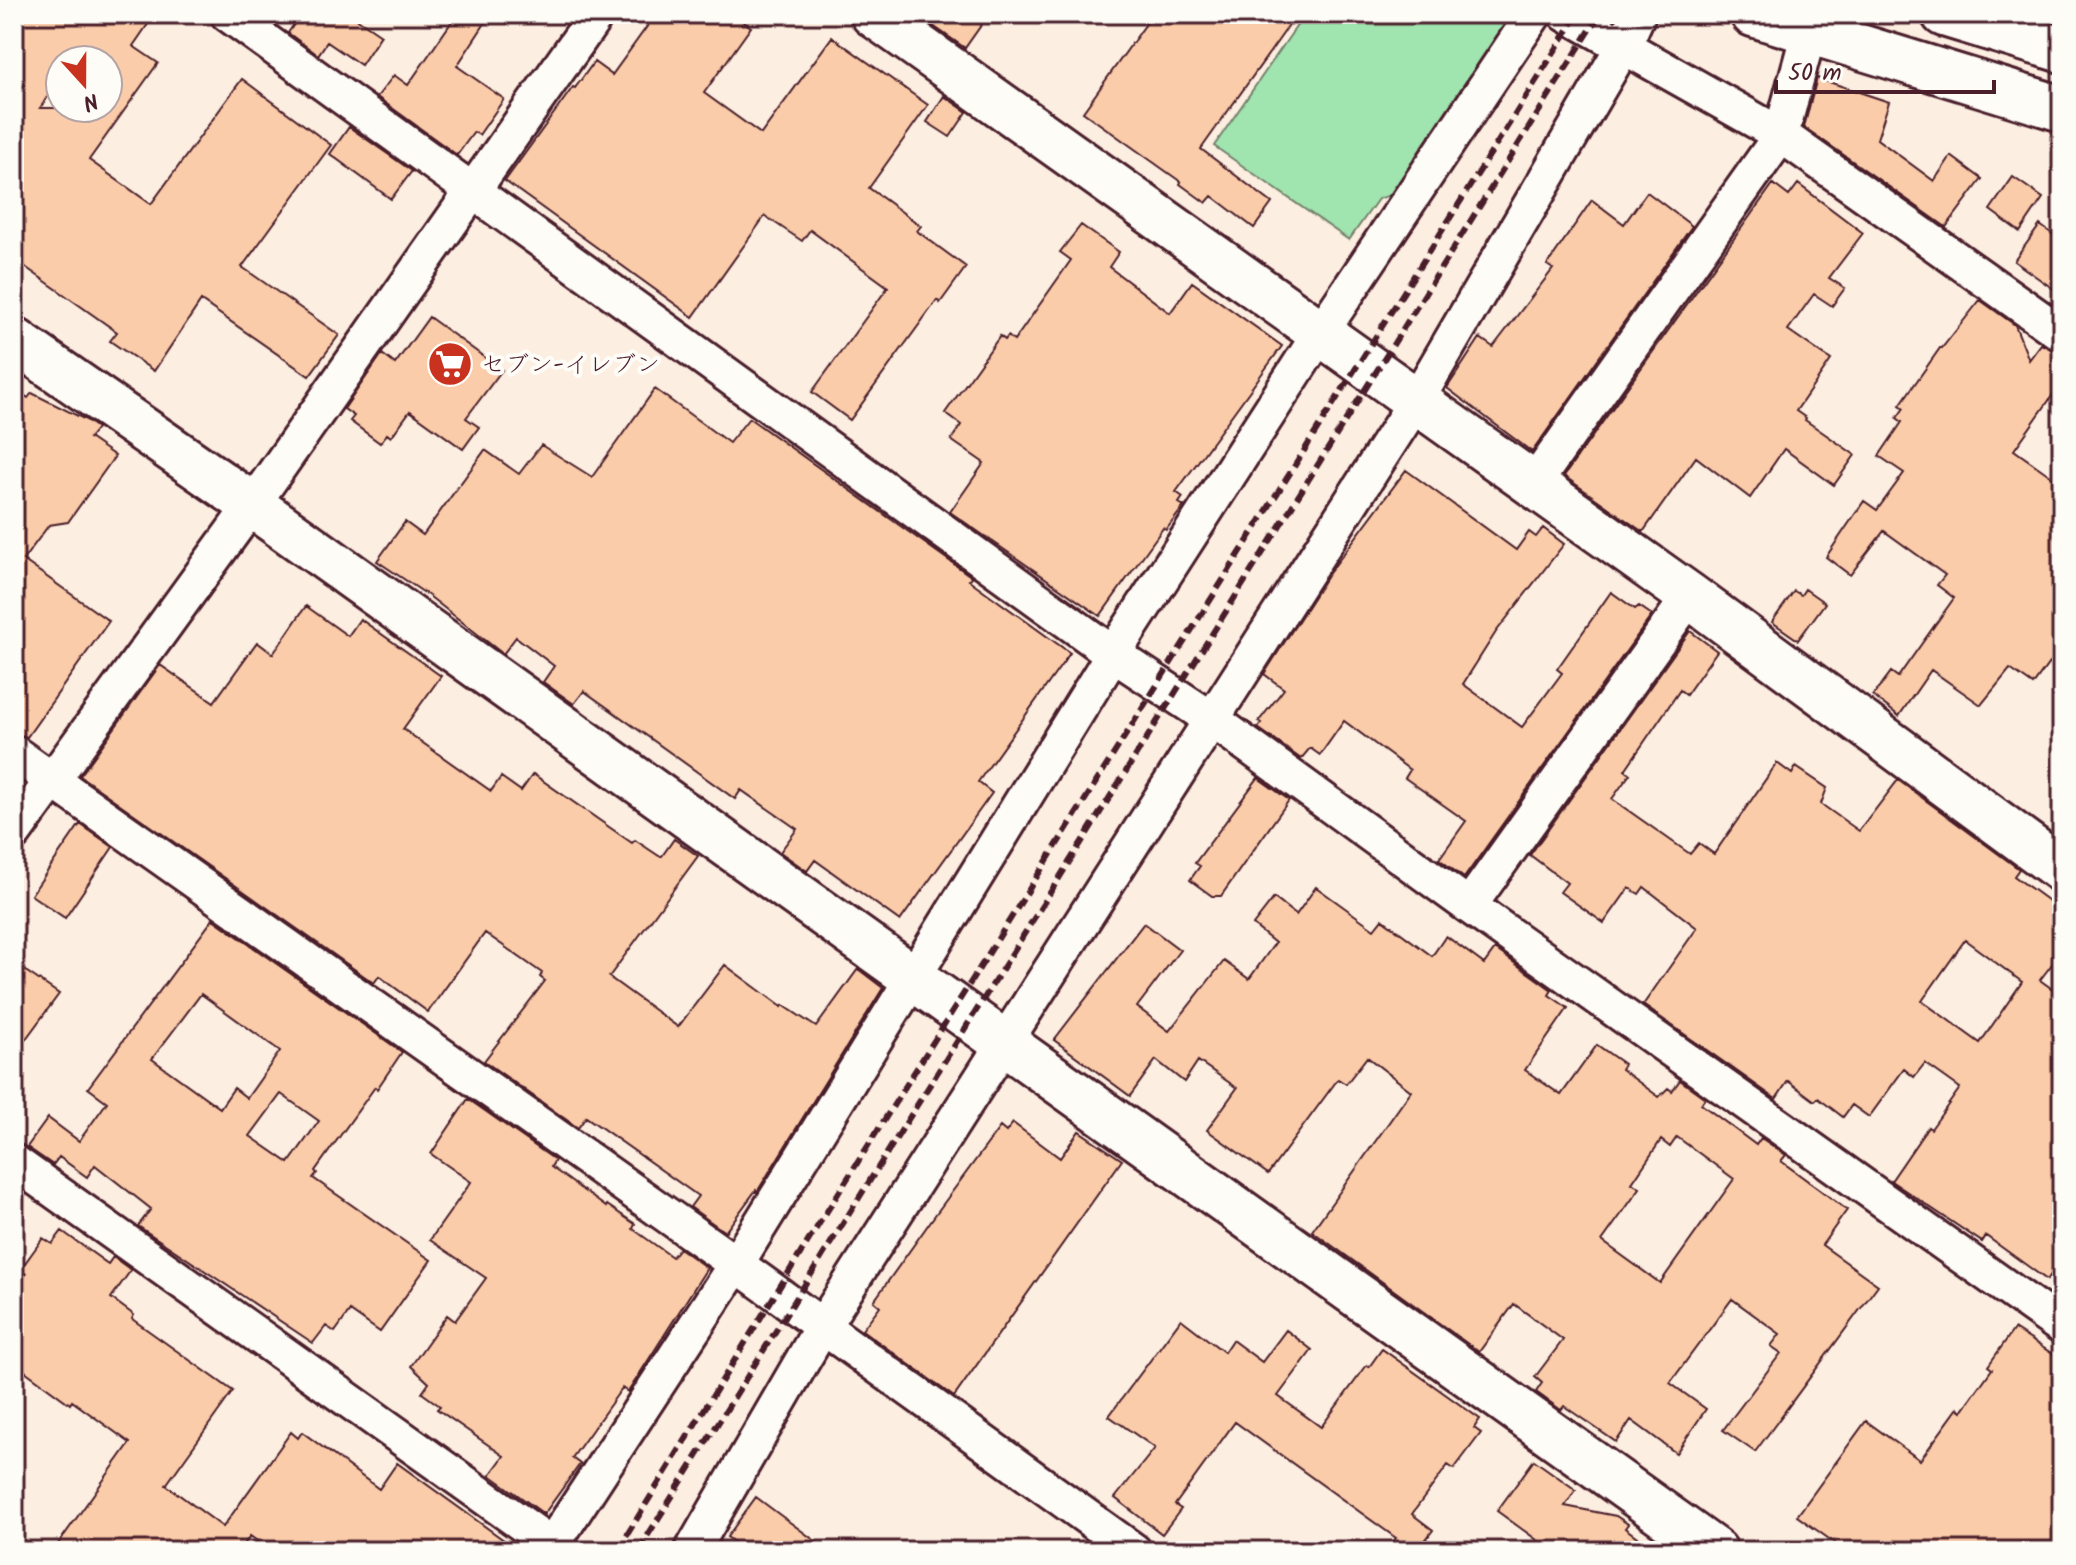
<svg xmlns="http://www.w3.org/2000/svg" width="2076" height="1565" font-family="Kalam,'Klee One',sans-serif">
	<rect width="100%" height="100%" fill="#fceee0"/>
	<filter id="ink" filterUnits="userSpaceOnUse"><feTurbulence type="fractalNoise" baseFrequency=".0125" numOctaves="2"/><feDisplacementMap in="SourceGraphic" scale="16" xChannelSelector="R" yChannelSelector="G"/><feConvolveMatrix kernelMatrix="1 2 1 2 8 2 1 2 1" color-interpolation-filters="sRGB"/></filter>
	<g filter="url(#ink)">
		<path fill="#a0e4af" stroke="#75826d" stroke-width="2" d="M1305,14H1517L1406,190L1378,199L1349,240L1214,146Z"/>
		<path fill="#facca9" stroke="#4a1f2b" stroke-width="2" fill-rule="evenodd" d="M14,14H155L133,46L158,63L89,160L151,204L242,79L331,145L242,267L339,335L309,376L201,301L154,371L110,341L117,332L14,259ZM60,60H108V108H40L60,80Z
			M301,14H350L381,35L361,65L327,42L318,55L288,33Z
			M457,14H491L457,66L504,99L479,135L474,132L457,155L377,97L394,75L408,85Z
			M656,14H732L751,27L704,93L761,134L832,37L928,105L869,188L921,226L917,231L966,267L940,303L937,300L850,420L812,392L888,287L810,230L802,241L765,216L693,317L505,181L573,87L575,88L594,62L612,75Z
			M916,14H989L965,48Z
			M1153,14H1297L1201,149L1272,203L1254,228L1212,196L1206,203L1180,184L1181,182L1083,112Z
			M1817,78L1889,102L1877,139L1934,181L1951,156L1982,179L1946,227L1804,127Z
			M944,96L967,112L950,137L927,122Z
			M349,127L412,171L391,199L330,154Z
			M2013,177L2043,198L2020,232L1990,210Z
			M1773,184L1789,196L1798,184L1863,233L1829,278L1845,288L1832,306L1814,294L1788,330L1831,360L1796,411L1806,418L1805,420L1855,455L1834,485L1784,449L1750,498L1696,457L1643,532L1564,476Z
			M1647,192L1692,226L1532,452L1447,388L1480,338L1493,347L1553,269L1547,265L1592,200L1624,224Z
			M1081,225L1119,252L1109,267L1170,313L1192,282L1282,346L1176,492L1183,497L1179,503L1184,506L1166,530L1163,528L1100,616L950,512L984,463L951,440L961,425L945,413L1000,336L1005,340L1008,336L1014,341L1071,260L1060,252Z
			M2040,225L2062,241V295L2014,261Z
			M1980,300L2015,325L2029,360L2041,344L2062,354V382L2014,450L2062,484V673L2049,663L2033,685L2010,669L1981,705L1931,670L1899,716L1873,696L1891,672L1898,677L1954,598L1937,585L1945,575L1884,531L1850,575L1826,557L1864,501L1877,510L1904,473L1879,456L1902,422L1897,418L1904,408L1900,405L1940,348H1942Z
			M429,317L502,370L466,418L479,427L463,449L410,411L391,437L387,434L380,443L350,421L354,416L344,409L382,354L395,364Z
			M14,388L28,398L32,393L86,420L97,428L89,438L115,456L68,522L49,525L23,560L109,621L27,737L14,733Z
			M655,389L729,443L749,418L972,577L969,580L1070,653L978,782L992,793L900,921L815,860L807,871L780,852L797,829L741,790L735,799L584,691L574,704L543,682L554,666L516,637L503,654L429,596L377,561L405,522L423,535L485,450L519,474L541,445L592,477Z
			M1406,470L1516,550L1529,532L1536,537L1543,528L1564,544L1496,632L1463,684L1522,727L1562,673L1557,669L1611,592L1635,609L1639,606L1652,615L1464,878L1439,859L1466,821L1405,778L1410,770L1344,721L1320,755L1310,748L1301,759L1258,728L1262,723L1259,721L1284,689L1264,674L1327,576Z
			M1805,589L1825,603L1798,640L1772,622L1794,591L1801,595Z
			M306,606L348,636L360,619L441,676L403,729L491,791L501,777L521,791L533,774L632,843L635,840L659,856H662L674,839L698,856L609,977L678,1027L725,965L782,1007L783,1005L816,1027L858,969L883,988L757,1192L756,1190L725,1232L690,1207L698,1196L586,1117L578,1128L484,1061L545,981L540,977L542,973L485,933L428,1012L379,976L374,983L80,776L160,665L214,702L257,642L273,654Z
			M1690,631L1717,651L1686,695L1680,690L1625,770L1630,774L1612,799L1690,854L1699,843L1714,854L1777,763L1792,774L1796,767L1827,788L1821,804L1859,831L1898,780L2019,869L2014,876L2062,911L2053,926L2062,933V951L2040,980L2062,996V1259L2047,1280L1986,1236L1982,1242L1891,1181L1928,1127L1931,1129L1960,1088L1925,1063L1914,1077L1904,1069L1869,1117L1852,1105L1843,1117L1818,1098L1815,1101L1788,1081L1776,1099L1643,1005L1697,928L1644,887L1639,894L1629,888L1604,923L1560,892L1567,883L1530,855ZM1965,940L2022,982L1980,1043L1922,1001Z
			M1258,778L1289,800L1221,896H1212L1190,880L1200,866L1195,863Z
			M80,824L113,847L65,918L31,895Z
			M1316,887L1374,929L1382,919L1432,956L1446,936L1484,964L1495,949L1552,990L1549,995L1568,1008L1525,1070L1561,1095L1597,1045L1624,1064L1621,1069L1659,1097L1668,1088L1672,1091L1680,1080L1705,1098L1701,1104L1756,1145L1761,1138L1786,1155L1781,1161L1847,1210L1822,1245L1878,1285L1755,1452L1723,1430L1781,1353L1771,1346L1780,1334L1732,1299L1670,1383L1706,1409L1676,1453L1631,1420L1616,1442L1564,1406L1561,1410L1536,1392L1542,1383L1535,1377L1563,1340L1514,1304L1479,1352L1312,1231L1411,1091L1367,1057L1346,1084L1338,1079L1268,1174L1207,1130L1237,1088L1198,1061L1184,1082L1156,1060L1130,1096L1054,1040L1144,923L1180,950L1137,1007L1169,1031L1224,961L1249,979L1275,943L1253,925L1274,898L1296,915ZM1677,1137L1734,1179L1660,1283L1602,1241L1640,1188L1632,1183L1661,1140L1670,1147Z
			M213,919L402,1052L377,1089L375,1087L315,1171L317,1173L313,1178L431,1260L380,1332L350,1311L335,1332L326,1326L313,1343L138,1226L151,1209L95,1165L87,1177L59,1157L53,1165L27,1147L48,1118L79,1141L107,1102L88,1088ZM201,994L280,1051L247,1098L234,1088L220,1108L152,1059ZM281,1094L319,1121L289,1163L250,1136Z
			M14,963L59,994L14,1055Z
			M468,1099L555,1160L551,1167L606,1207L607,1205L635,1224L633,1229L672,1257L679,1248L707,1268L628,1392L622,1388L572,1458L580,1464L544,1514L490,1475L504,1456L437,1409L440,1406L422,1393L429,1383L411,1366L447,1315L455,1321L486,1278L430,1240L471,1182L431,1154Z
			M1013,1123L1060,1158L1079,1131L1122,1160L954,1397L862,1330L880,1306L874,1301L935,1215L1000,1127L1006,1132Z
			M62,1231L108,1264L113,1257L131,1270L111,1298L134,1315L132,1319L233,1391L166,1485L223,1527L291,1432L298,1438L302,1432L379,1489L397,1463L519,1551H271L250,1536L245,1543L255,1551H53L130,1443L72,1401L70,1404L14,1363V1290L26,1274L20,1270L43,1238L52,1244Z
			M1181,1319L1224,1352L1232,1340L1262,1362L1286,1330L1312,1350L1278,1396L1321,1427L1367,1365L1369,1367L1382,1349L1480,1419L1474,1428L1481,1433L1454,1469L1448,1465L1412,1514L1433,1530L1417,1551H1387L1396,1538L1235,1422L1175,1505L1181,1509L1162,1534L1115,1498L1155,1448L1109,1416Z
			M2014,1329L2062,1360V1551H1846L1797,1516L1866,1421L1920,1460L1958,1408L1962,1411L1992,1369L1988,1366Z
			M1534,1460L1576,1490L1565,1506L1616,1516L1628,1524L1625,1528L1656,1551H1552L1497,1511Z
			M756,1497L780,1515L829,1551H746L727,1537Z"/>
		<g fill="none" stroke-linecap="round" stroke-linejoin="round">
			<g stroke="#4a1f2b" stroke-width="40">
				<path id="street" d="M228,14L1113,654L1213,720L1469,906L2062,1327
					M1566,14L1781,135L2062,334
					M1533,485L1781,135L1809,32
					M14,753L736,1264L1134,1551
					M14,833L252,505L597,14
					M1469,906L1690,596
					M14,1162L552,1545L736,1264L1113,654L1321,332L1534,14
					M692,1551L822,1327L1416,401L1623,47L1638,14"/>
			</g>
			<g stroke="#4a1f2b" stroke-width="50">
				<path id="secondary" d="M873,14L1690,596L2062,870
					M1753,14L2062,109
					M1944,14L2062,50
					M14,340L252,505L1715,1551"/>
			</g>
			<use href="#street" stroke="#fdfcf7" stroke-width="34"/>
			<use href="#secondary" stroke="#fdfcf7" stroke-width="44"/>
			<path stroke="#4a1f2b" stroke-width="6" stroke-dasharray="12 6" stroke-linecap="butt" d="M617,1551L787,1275L1578,14
				M638,1551L1600,14"/>
		</g>
	</g>
	<defs>
		<g id="supermarket-disc" transform="scale(2.3)"><circle r="9.5" fill="#c8321e" stroke="#fdfcf7"/><path d="M-6-5.5h2.5l.6 2H6L4.5 2H-2.5L-4.4-4H-6ZM-1.5 3.2a1.3 1.3 0 1 0 .1 0ZM3 3.2a1.3 1.3 0 1 0 .1 0Z" fill="#fff"/></g>
	</defs>
	<g fill-rule="evenodd">
		<use href="#supermarket-disc" x="450" y="364"/>
	</g>
	<g text-anchor="middle" stroke-width="8" stroke-linejoin="round" paint-order="stroke">
		<g font-size="24" fill="#4a1f2b" stroke="#fdfcf7" text-anchor="start">
			<text x="481" y="372">セブン-イレブン</text>
		</g>
	</g>
	<rect width="2076" height="1565" fill="none" stroke="#fdfcf7" stroke-width="48"/>
	<rect x="24" y="24" width="2028" height="1517" fill="none" stroke="#4a1f2b" stroke-width="3" filter="url(#ink)"/>
	<g transform="translate(84 84) rotate(159)"><circle r="38" fill="#fdfcf7" stroke="#b5a4a5" stroke-width="2"/>
	<path d="M0-6L14 30L0 20L-14 30Z" fill="#c8321e"/>
	<text y="-12" font-size="22" font-weight="bold" text-anchor="middle" fill="#4a1f2b">N</text>
	</g>
	<path d="M1776 80v12h218v-12" fill="none" stroke="#4a1f2b" stroke-width="4"/>
	<text x="1788" y="80" font-size="24" fill="#4a1f2b" stroke="#fdfcf7" stroke-width="6" paint-order="stroke">50 m</text>
</svg>
